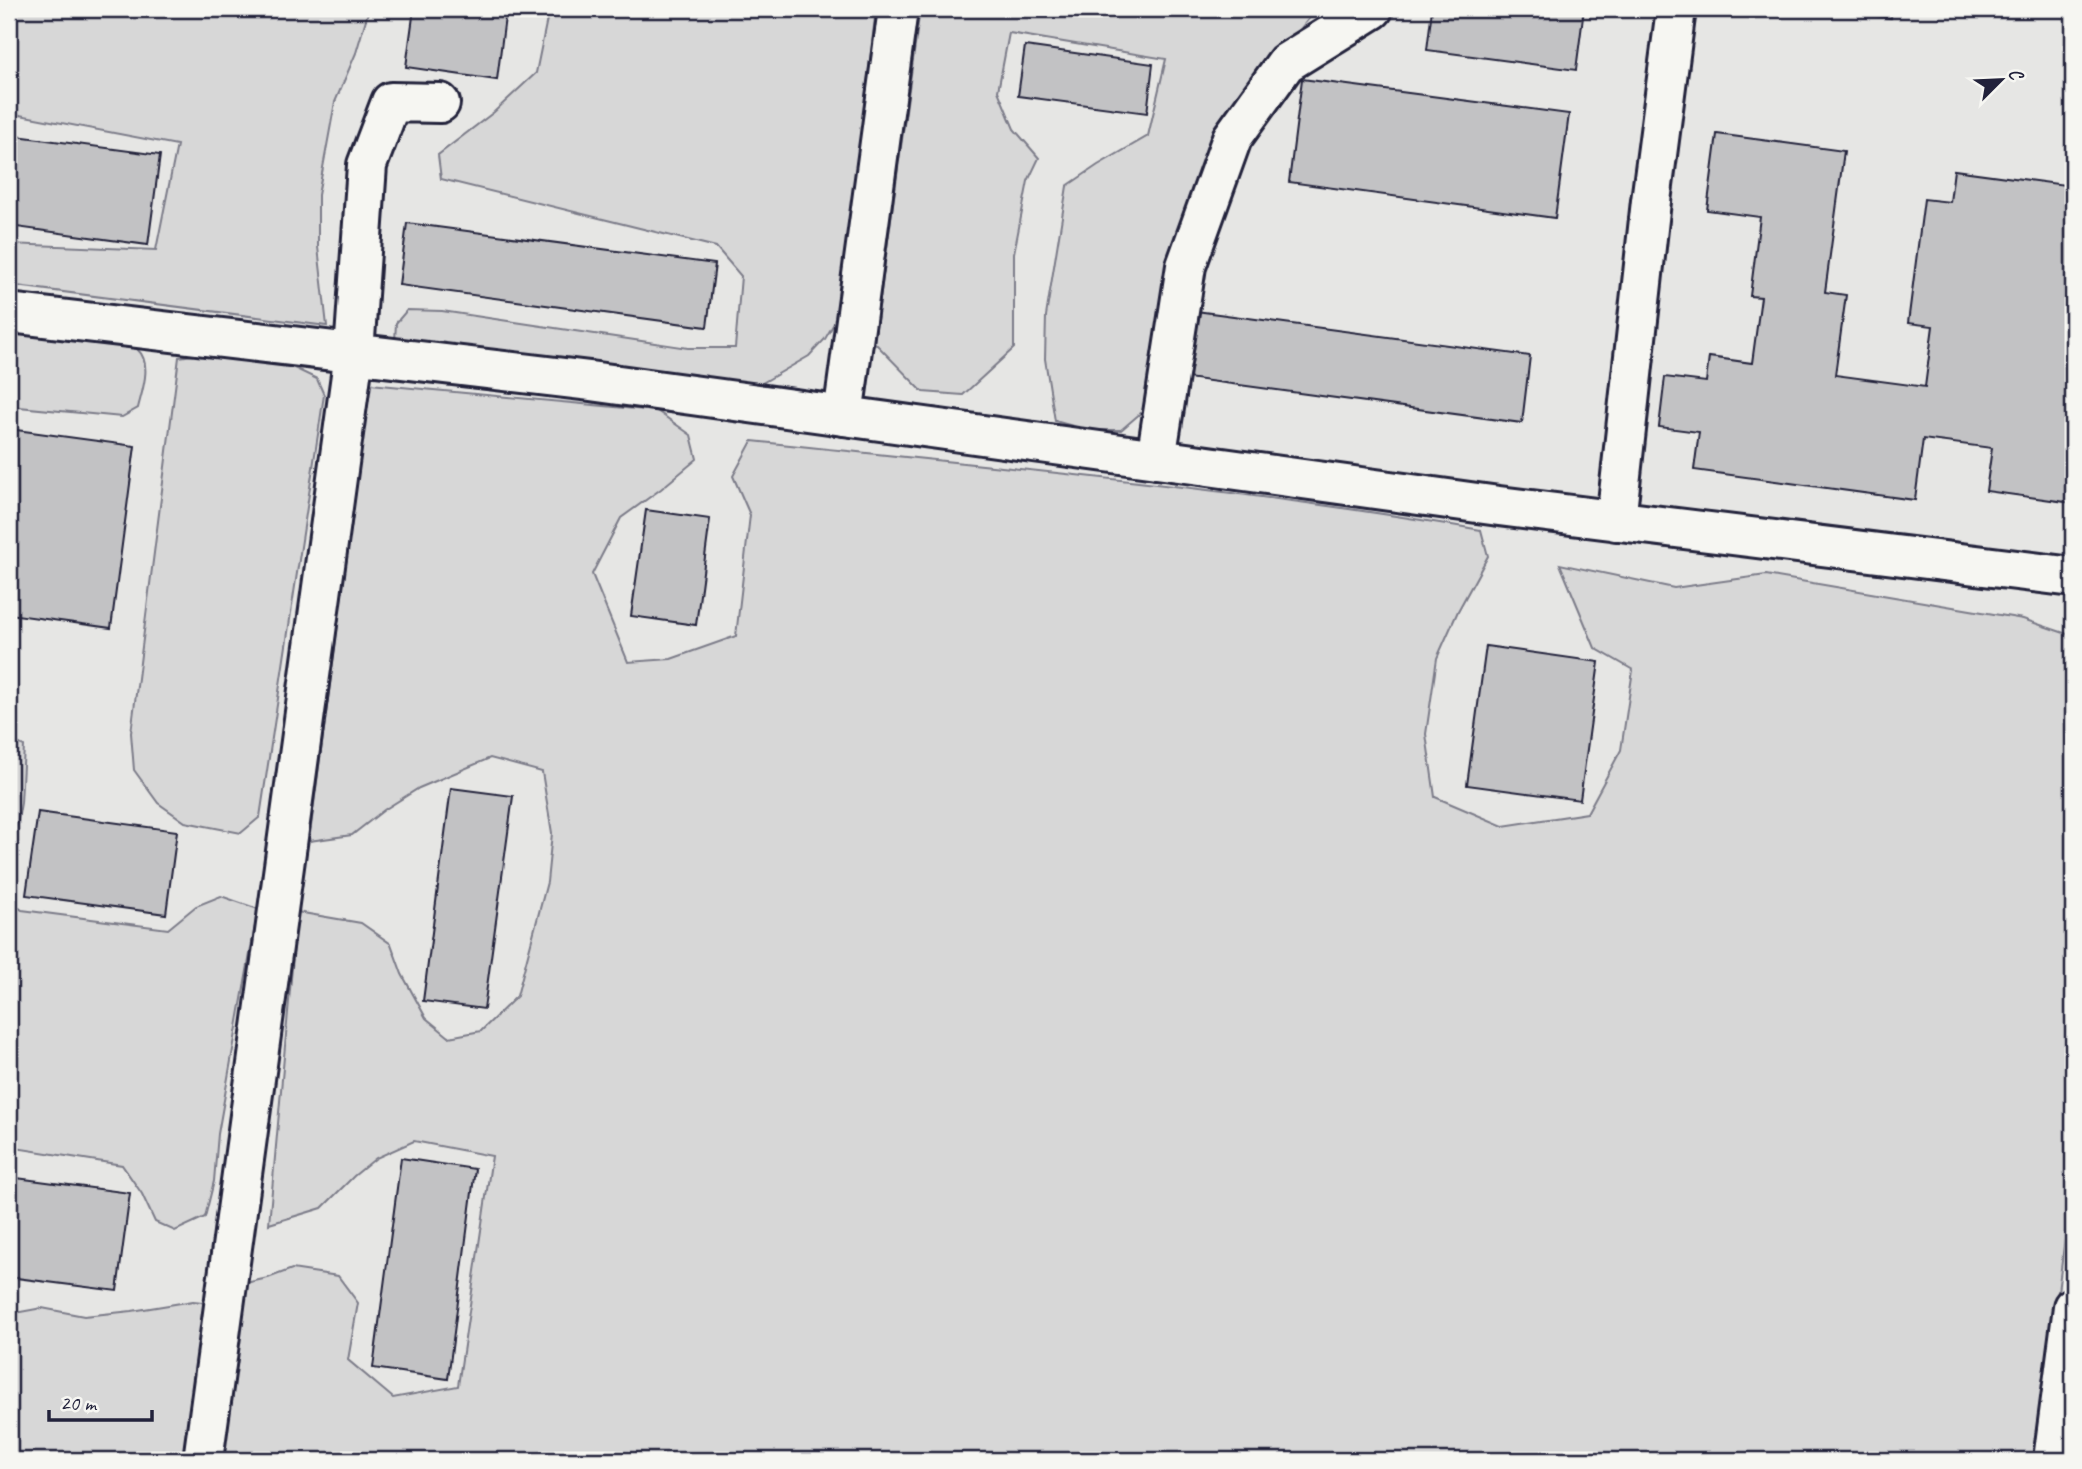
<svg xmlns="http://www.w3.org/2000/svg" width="2082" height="1469" font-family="Caveat,sans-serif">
	<rect width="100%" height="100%" fill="#f6f6f2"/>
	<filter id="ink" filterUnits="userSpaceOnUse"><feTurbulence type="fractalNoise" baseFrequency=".0143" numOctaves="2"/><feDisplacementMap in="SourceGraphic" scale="14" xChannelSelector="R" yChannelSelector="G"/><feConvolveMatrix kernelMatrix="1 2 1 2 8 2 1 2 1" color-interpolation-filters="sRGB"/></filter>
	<g filter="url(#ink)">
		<path fill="#e6e6e4" d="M9,9H2073V1460H9Z"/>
		<path fill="#d7d7d7" stroke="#7c7c89" stroke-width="2" d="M9,9H369L356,53L335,102L318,195V247L327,326L9,285V244L156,250L177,145L9,113Z
			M549,9H876L840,313L825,339L809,356L757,386L395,341L396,323L407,310L442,311L688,348H735L741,276L716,247L441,179L438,155L494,112L536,73Z
			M920,9H1317L1235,107L1142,412L1121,430H1087L1055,421L1045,359L1046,316L1067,186L1098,165L1148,136L1166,59L1009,33L998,91L1014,129L1039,158L1028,181L1014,253V348L963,395L923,392L874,342Z
			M9,327L121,342C126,344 134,346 137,349C153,363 142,391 138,408L122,417L9,406Z
			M200,354L292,367L317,379L324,395L260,817L241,833L185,822L158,803L134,770L131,733L179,357Z
			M370,384L657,411L691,435L697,459L661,489L621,518L592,574L628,662L671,659L736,636L750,515L733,476L752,441C996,467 1240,488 1481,530L1488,556L1458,611L1437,658L1426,734L1435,797L1503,826L1587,813L1621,750L1633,670L1595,648L1560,564L1674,588L1766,575L2023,619L2073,636V1177L2036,1460H219L241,1284L268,1278L292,1269L338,1276L358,1303L348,1360L393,1398L458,1386L492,1156L414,1141L376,1158L354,1176L322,1208L269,1224L297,912L361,923L391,944L402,974L426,1018L449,1037L481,1031L517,996L547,882L552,833L542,772L490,758L419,788L384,810L352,835L309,841Z
			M9,739L24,746L21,803L9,870Z
			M9,891V900L22,910L168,929L196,906L221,896L258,909L218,1134L214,1181L205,1217L175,1231L155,1222L142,1194L122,1165L9,1147Z
			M193,1301L202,1302L209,1313L191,1460H9V1314L42,1308L84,1316L132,1311Z"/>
		<path fill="#c2c2c4" stroke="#22223b" stroke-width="2" d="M414,9H506L497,80L406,67Z
			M1432,9H1584L1576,70L1427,50Z
			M1819,9H1892L1891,18Z
			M1025,46L1153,64L1147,113L1018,96Z
			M1302,79L1569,114L1555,218L1289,182Z
			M1717,134L1844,151L1825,292L1846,295L1835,375L1925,387L1933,326L1908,323L1924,199L1950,202L1954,170L2073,186V325L2071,345H2073V503L1986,491L1992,448L1923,439L1915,500L1694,470L1699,432L1659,427L1665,377L1706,382L1709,357L1752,363L1761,297L1750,296L1760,217L1707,210Z
			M9,135L160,155L148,245L9,226Z
			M407,223L715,264L707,327L399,285Z
			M1196,311L1530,356L1522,423L1187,378Z
			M9,429L135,446L111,628L9,614Z
			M646,510L710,519L696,625L631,616Z
			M1486,646L1599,662L1580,800L1467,785Z
			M451,788L513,796L484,1009L423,1001Z
			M38,812L177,831L166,914L26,895Z
			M401,1158L475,1169L448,1379L373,1368Z
			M9,1177L130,1193L117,1291L9,1277Z"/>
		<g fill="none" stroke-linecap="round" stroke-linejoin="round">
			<g stroke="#22223b" stroke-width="44">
				<path id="minor" d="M9,313L590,381L1499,506L2073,577
					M843,416L898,9
					M1156,459L1186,266L1232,138L1286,63L1373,9
					M1616,521L1651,201L1676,9
					M203,1460L354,353L367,165L391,102L440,103
					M2053,1460L2073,1307"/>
			</g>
			<use href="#minor" stroke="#f6f6f2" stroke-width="38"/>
		</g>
	</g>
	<rect width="2082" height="1469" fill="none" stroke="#f6f6f2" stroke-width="35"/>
	<rect x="18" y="18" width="2047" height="1434" fill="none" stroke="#22223b" stroke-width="2.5" filter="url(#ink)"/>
	<g transform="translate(2001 80) rotate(66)" stroke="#f6f6f2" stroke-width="5" paint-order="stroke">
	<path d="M0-5L12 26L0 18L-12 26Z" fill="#22223b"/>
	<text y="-10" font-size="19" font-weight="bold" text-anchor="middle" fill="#22223b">С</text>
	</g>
	<path d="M49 1410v10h103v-10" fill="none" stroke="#22223b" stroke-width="3.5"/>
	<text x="60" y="1410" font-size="21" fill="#22223b" stroke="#f6f6f2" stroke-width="5" paint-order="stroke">20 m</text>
</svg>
